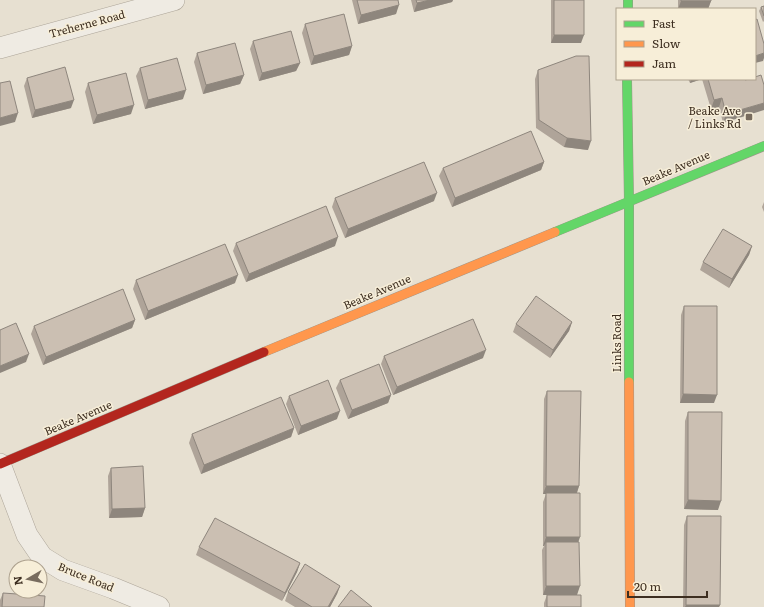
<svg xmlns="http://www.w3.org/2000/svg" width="764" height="607" font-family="Literata,serif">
	<rect width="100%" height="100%" fill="#e7e0d1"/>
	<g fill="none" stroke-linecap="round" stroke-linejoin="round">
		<g stroke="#ada599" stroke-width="22">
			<path id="street" d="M0,48L174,0
				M0,464L27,535L42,557L63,570L113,588L159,607"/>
		</g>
		<g stroke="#9c958a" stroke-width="10">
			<path id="fast" d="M628,0V9
				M627,79L629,202V382
				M555,232L764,146"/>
		</g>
		<g stroke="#9c958a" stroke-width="10">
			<path id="slow" d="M264,352L555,232
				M629,382L630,607"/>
		</g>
		<g stroke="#9c958a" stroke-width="10">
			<path id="jam" d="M0,464L264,352"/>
		</g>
		<use href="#street" stroke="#efebe3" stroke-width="21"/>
		<use href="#fast" stroke="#63d668" stroke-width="9"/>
		<use href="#slow" stroke="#ff974d" stroke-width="9"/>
		<use href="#jam" stroke="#b3261e" stroke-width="9"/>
	</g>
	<path fill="#afa499" d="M352,0H398L396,14L358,24Z
		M411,0H453L452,2L414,12Z
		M551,0H584L581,43H551Z
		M678,0H711V1L708,9H678Z
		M764,6V21L763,22L759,11L761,7Z
		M305,24L352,46L349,55L311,65L302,33Z
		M253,41L300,63L296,71L259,81L250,49Z
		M197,53L244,75L240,84L203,94L194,62Z
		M140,68L183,99L145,109L136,76Z
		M538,70L588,150L564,147L536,128L535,79Z
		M27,78L71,108L32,118L24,86Z
		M688,79H744L723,123L719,107L711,109L702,79L690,83Z
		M88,83L131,114L93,124L85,92Z
		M544,162L541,170L452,207L439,176L443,168Z
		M335,198L434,201L345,238L332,207Z
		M764,202V212L762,207Z
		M236,243L335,246L246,282L233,251Z
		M752,246L749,255L729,288L700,270L703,262Z
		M136,280L235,283L145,320L133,289Z
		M684,306L714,403H680L681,315Z
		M135,320L132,328L43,365L31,334L34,326Z
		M572,322L569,331L550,358L513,332L516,324Z
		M384,356L483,358L393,395L381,364Z
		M340,380L391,395L388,403L348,419L336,388Z
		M547,391L579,486L577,493L578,542L577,595H543L542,550L544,546H543V502L546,494H543L544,399Z
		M289,396L337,419L298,435L286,404Z
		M688,412L718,510L684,509L685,421Z
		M294,428L291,437L201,474L189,443L192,434Z
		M111,468L145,508L142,517L109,518L108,476Z
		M687,516L720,605L719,607H683L684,525Z
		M199,547L300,563L297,572L282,601L196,555Z
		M340,586L337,594L330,607H295L285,601L288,592Z
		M3,593L44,607H0V600Z
		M547,595L581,607H544V603Z"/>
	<path fill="#8e867d" d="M430,0H453L452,2L414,12L417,3Z
		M681,1H711L708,9H678Z
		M399,5L396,14L358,24L361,15Z
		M554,35H584L581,43H551Z
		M352,46L349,55L311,65L314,56Z
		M764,53V58L763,61L755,63V56Z
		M300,63L296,71L259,81L262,73Z
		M244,75L240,84L203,94L206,85Z
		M691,79H702L690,83Z
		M186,90L183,99L145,109L148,100Z
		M722,98L719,107L711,109L714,100Z
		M74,100L71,108L32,118L35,110Z
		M764,103V110L723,123L726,114Z
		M134,105L131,114L93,124L97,115Z
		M18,113L15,122L0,126V118Z
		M567,138L591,141L588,150L564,147Z
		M544,162L541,170L452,207L455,198Z
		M437,193L434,201L345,238L348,229Z
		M338,237L335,246L246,282L249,274Z
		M752,246L749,255L729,288L732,279Z
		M238,275L235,283L145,320L148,311Z
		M135,320L132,328L43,365L46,357Z
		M572,322L569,331L550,358L553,350Z
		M486,350L483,358L393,395L397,387Z
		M29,354L26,362L0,373V366Z
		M683,394L717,395L714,403H680Z
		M391,395L388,403L348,419L352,410Z
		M340,411L337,419L298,435L301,426Z
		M294,428L291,437L201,474L204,465Z
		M546,486H579L576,495L546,493V494H543Z
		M688,500L721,501L718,510L684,509Z
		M145,508L142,517L109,518L112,509Z
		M546,537H580L577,546L546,542L544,546H543Z
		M300,563L297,572L282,601L285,593Z
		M340,586L337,594L330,607H328Z
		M546,586H580L577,595H543Z
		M686,605H720L719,607H685Z"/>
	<path fill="#cbbfb2" stroke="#8e867d" d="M357,0H398L399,5L361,15Z
		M416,0H430L417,3Z
		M554,0H584V35H554Z
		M681,0H711V1H681Z
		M764,6V16L761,7Z
		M344,14L352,46L314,56L305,24Z
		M757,19L764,44V53L755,56V20Z
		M291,31L300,63L262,73L253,41Z
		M235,43L244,75L206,85L197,53Z
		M576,56H589L591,141L567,138L539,120L538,70Z
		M177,58L186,90L148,100L140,68Z
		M65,67L74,100L35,110L27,78Z
		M126,73L134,105L97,115L88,83Z
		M761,75L764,85V103L726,114L722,98L714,100L708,79H744L745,80L749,79H755V77Z
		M10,81L18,113L0,118V83Z
		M531,131L544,162L455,198L443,168Z
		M424,162L437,193L348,229L335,198Z
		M326,206L338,237L249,274L236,243Z
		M723,229L752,246L732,279L703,262Z
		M225,244L238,275L148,311L136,280Z
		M123,289L135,320L46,357L34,326Z
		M536,296L572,322L553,350L516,324Z
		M684,306H717V395L683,394Z
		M473,319L486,350L397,387L384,356Z
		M16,323L29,354L0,366V330Z
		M379,364L391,395L352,410L340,380Z
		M328,380L340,411L301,426L289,396Z
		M547,391H581L579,486H546Z
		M281,397L294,428L204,465L192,434Z
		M688,412H722L721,501L688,500Z
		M143,466L145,508L112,509L111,468Z
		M546,493H580V537H546Z
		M687,516H721L720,605H686Z
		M215,518L300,563L285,593L199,547Z
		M546,542H579L580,586H546Z
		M305,564L340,586L328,607H312L288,592Z
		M351,590L372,607H338Z
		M3,593L45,596L44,607H2Z
		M547,595H581V607H547Z"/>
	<rect fill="#786c5e" stroke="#f7eed8" stroke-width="1.5" x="745" y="113" width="8" height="8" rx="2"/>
	<g text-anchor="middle" stroke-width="3" stroke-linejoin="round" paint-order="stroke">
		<g font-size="11" fill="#3d2e20" stroke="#f7eed8">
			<text transform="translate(87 24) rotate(-15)" y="4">Treherne Road</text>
			<text transform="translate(676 168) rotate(-23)" y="4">Beake Avenue</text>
			<text transform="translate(377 292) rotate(-23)" y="4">Beake Avenue</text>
			<text transform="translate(617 343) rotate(-90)" y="4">Links Road</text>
			<text transform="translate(78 418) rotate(-23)" y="4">Beake Avenue</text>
			<text transform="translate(86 577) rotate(22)" y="4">Bruce Road</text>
		</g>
		<g font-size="11" fill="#3d2e20" stroke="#f7eed8" text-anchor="end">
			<text x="741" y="115">Beake Ave<tspan x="741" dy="13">/ Links Rd</tspan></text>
		</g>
	</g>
	<rect x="616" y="8" width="140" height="72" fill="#f7eed8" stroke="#ada18e"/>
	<rect x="624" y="21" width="20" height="6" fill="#63d668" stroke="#ada18e"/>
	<text x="652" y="28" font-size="12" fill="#3d2e20">Fast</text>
	<rect x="624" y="41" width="20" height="6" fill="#ff974d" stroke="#ada18e"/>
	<text x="652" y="48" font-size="12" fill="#3d2e20">Slow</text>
	<rect x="624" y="61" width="20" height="6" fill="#b3261e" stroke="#ada18e"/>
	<text x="652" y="68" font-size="12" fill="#3d2e20">Jam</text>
	<g transform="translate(28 579) rotate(261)"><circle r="19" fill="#f7eed8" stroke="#ada18e"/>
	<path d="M0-3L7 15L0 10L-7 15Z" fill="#786c5e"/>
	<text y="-6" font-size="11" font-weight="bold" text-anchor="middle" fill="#3d2e20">N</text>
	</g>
	<path d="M628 591v6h79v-6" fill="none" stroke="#3d2e20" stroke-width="2"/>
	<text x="634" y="591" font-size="12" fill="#3d2e20" stroke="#f7eed8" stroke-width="3" paint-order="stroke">20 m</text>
</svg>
